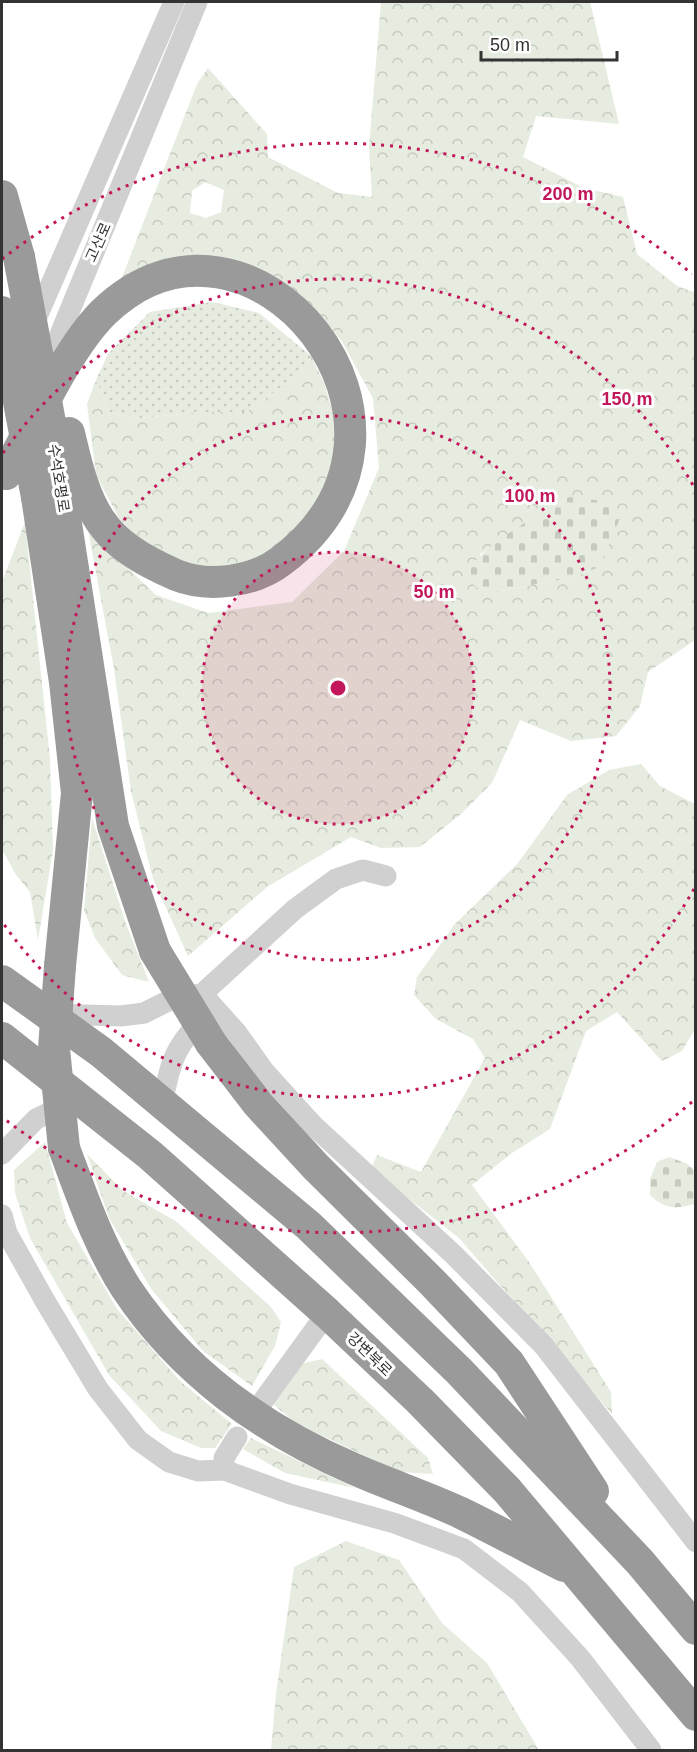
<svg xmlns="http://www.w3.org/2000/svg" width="697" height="1752" font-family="Helvetica,'Noto Sans KR',sans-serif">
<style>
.grass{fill:url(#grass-dots)}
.forest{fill:url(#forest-crowns);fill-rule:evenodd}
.cemetery{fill:url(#cemetery-stones)}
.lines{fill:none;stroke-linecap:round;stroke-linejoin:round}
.minor{stroke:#d0d0d0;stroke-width:21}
.highway{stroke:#9a9a9a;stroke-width:32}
.highway-bridge{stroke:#9a9a9a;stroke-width:32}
.ring{fill:none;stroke:#c2185b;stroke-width:3;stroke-dasharray:3 6}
.labels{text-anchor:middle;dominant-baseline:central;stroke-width:6;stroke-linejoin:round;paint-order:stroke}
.street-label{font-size:15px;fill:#333;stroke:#fff}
.centre{fill:#c2185b;stroke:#fff;stroke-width:3}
.ring-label{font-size:18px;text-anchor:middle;font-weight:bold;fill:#c2185b;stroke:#fff;stroke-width:6;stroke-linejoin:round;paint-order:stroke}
</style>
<defs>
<pattern id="grass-dots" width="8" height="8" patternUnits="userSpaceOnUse" patternTransform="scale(1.5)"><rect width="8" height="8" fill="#e6ecdf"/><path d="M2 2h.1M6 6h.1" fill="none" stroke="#c6cbc0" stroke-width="1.8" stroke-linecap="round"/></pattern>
<pattern id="forest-crowns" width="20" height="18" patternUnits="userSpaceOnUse" patternTransform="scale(1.5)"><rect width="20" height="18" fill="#e6ecdf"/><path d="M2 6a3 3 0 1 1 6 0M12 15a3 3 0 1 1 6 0" fill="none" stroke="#c6cbc0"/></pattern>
<pattern id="cemetery-stones" width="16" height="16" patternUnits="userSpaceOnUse" patternTransform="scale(1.5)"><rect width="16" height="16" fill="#e6ecdf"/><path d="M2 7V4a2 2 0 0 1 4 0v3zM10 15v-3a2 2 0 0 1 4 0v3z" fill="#c6cbc0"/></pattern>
</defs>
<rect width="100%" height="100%" fill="#fff"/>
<!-- grass -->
<polygon class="grass" points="212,302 259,313 311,356 300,374 246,412 202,412 140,418 110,413 96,380 108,354 150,312"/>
<!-- forest -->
<g class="forest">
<path d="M 381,2 L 590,2 L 619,124 L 536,116 L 523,157 L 584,188 L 623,197 L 637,254 L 677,286 L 696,293 L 695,640 L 648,672 L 640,706 L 616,736 L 571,741 L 520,720 L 492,783 L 461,814 L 420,847 L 381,848 L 351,837 L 267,887 L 188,956 L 153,879 L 131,791 L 114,669 L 88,530 L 156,595 L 208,613 L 292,602 L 344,551 L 379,468 L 373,398 L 341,340 L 299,294 L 253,273 L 116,293 L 197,84 L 208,68 L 267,134 L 268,157 L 338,193 L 372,197 L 369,147 ZM 205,182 L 224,190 L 221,212 L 206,218 L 190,213 L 192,191 ZM 569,497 L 600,567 L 570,578 L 484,594 L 480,554 Z"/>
<polygon points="311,356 324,383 339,431 317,525 233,573 182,565 149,550 119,518 96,475 87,404 96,380 110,413 140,418 202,412 246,412 300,374"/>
<polygon points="25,522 50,759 53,850 38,940 30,892 16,875 2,849 2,582"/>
<polygon points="641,764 660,786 695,804 695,1029 682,1051 662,1061 617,1012 586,1031 550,1129 512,1153 472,1185 529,1262 611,1392 612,1414 459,1238 371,1169 377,1155 421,1172 485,1058 473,1039 436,1019 414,995 417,977 455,924 518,863 567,795 609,770"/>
<polygon points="92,818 126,924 149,982 122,975 95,938 84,910"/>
<polygon points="45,1142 67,1223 117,1309 180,1381 232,1424 215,1448 201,1448 161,1431 109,1375 30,1238 15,1193 14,1170"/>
<polygon points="87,1154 122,1190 177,1222 271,1307 281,1322 275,1346 252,1386 203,1351 152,1290 109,1218"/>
<polygon points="322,1359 428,1458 433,1474 400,1472 297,1424 273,1404 300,1364"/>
<polygon points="251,1438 355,1488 285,1473 243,1449"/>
<polygon points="346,1541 399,1560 442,1623 487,1663 539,1750 271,1750 276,1694 294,1567"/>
</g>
<!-- cemetery -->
<g class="cemetery">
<path d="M 569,497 L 604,501 L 620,518 L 600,567 L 570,578 L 484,594 L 467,579 C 470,549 543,513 569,497 Z"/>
<path d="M 669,1157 L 688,1164 L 695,1172 L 695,1204 C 675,1209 666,1210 650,1195 L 650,1179 L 657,1162 Z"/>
</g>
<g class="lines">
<!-- minor -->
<g class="minor">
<polyline points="32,328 174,2"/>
<polyline points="42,378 197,2"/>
<polyline points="202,994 237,1033 264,1071 314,1126 453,1254 544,1346 696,1542"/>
<polyline points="50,1014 121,1016 144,1013 174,998 202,994 295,909 336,879 363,870 386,876"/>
<path d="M 162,1104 C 172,1057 174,1048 207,1013"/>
<polyline points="2,1154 36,1119 69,1103"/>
<polyline points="2,1215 7,1233 45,1301 98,1389 138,1440 169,1462 198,1471 224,1470"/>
<polyline points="263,1401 327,1313"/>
<polyline points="237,1437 224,1458 224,1470 290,1494 394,1523 464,1549 520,1592 580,1658 651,1750"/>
</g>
<!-- highway -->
<g class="highway">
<polyline points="2,196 19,257"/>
<polyline points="55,453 113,826 155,951"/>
<path d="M 6,474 C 32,427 67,348 104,312 C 250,171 461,426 281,561 C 254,582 208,588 176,575 C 99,542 87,511 69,433"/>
<polyline points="37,497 65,682 77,793 60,966"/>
<polyline points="2,981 101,1052 309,1226 459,1371 640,1562 696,1629"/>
<polyline points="2,1038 150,1155 327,1313 420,1401 507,1490 696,1715"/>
<polyline points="211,1043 258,1104 316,1167 432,1282 509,1363 593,1491"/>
<path d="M 64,1148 C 82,1196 98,1244 126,1288 C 181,1371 263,1430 354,1469 C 388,1484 424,1496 459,1512 C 494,1529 529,1548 564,1566"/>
</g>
<!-- highway-bridge -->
<g class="highway-bridge">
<polyline points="19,257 55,449"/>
<polyline points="2,312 37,497"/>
<polyline points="155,951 211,1043"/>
<polyline points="60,966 54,1049 64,1148"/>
</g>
</g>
<!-- distance rings -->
<circle cx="338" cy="688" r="136" fill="#c2185b" fill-opacity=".12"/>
<g class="ring">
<circle cx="338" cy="688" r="136"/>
<circle cx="338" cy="688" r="272"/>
<path d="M694 889A409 409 0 0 1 3 923M3 453A409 409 0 0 1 694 487"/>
<path d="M692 1102A545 545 0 0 1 2 1117M2 259A545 545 0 0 1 692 274"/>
</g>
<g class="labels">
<!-- street labels -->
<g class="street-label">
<text transform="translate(98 242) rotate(-66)">고산로</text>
<text transform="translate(59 478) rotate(81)">수석호평로</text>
<text transform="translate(370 1354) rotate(44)">강변북로</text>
</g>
</g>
<circle cx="338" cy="688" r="9" class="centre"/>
<g class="ring-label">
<text x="568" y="200">200 m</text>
<text x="627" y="405">150 m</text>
<text x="530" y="502">100 m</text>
<text x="434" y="598">50 m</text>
</g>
<!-- border -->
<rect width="697" height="1752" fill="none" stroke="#333333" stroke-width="6"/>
<!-- scale -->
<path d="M481 51v9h136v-9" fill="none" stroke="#333333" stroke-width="3"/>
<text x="490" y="51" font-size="18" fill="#333333" stroke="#ffffff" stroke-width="4.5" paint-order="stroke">50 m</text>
</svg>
